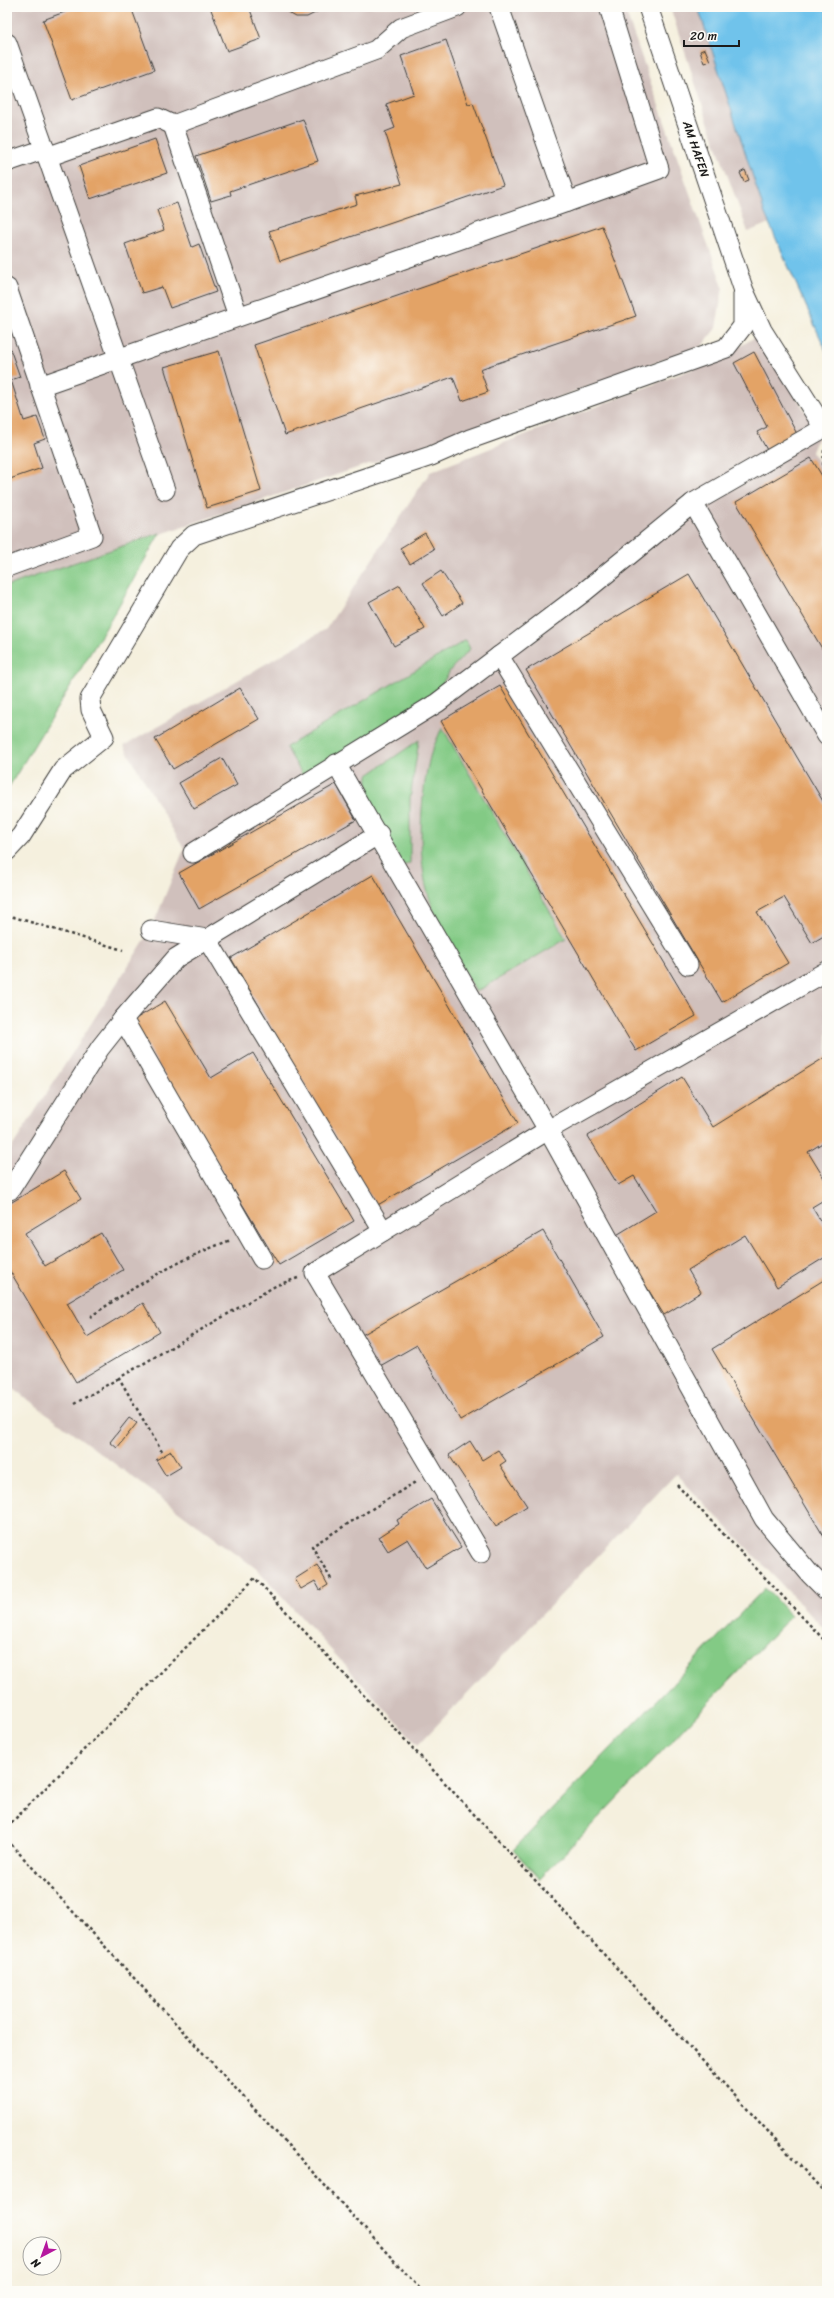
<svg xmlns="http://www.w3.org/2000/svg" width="834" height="2298" font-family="Sriracha,sans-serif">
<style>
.industrial{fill:#d0c0bc}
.green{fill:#83ca85;stroke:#507350}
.water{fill:#6fc3eb;stroke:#467084}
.building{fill:#e3a366}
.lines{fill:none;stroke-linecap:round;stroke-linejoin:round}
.minor-casing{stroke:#3d3c39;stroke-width:21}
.path{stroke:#3d3c39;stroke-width:2.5;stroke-dasharray:3 3;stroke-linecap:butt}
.minor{stroke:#fff;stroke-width:19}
.labels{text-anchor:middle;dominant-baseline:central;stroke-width:3;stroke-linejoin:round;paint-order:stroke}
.street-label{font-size:12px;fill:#1c1c1c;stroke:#fdfcf7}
</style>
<rect width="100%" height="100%" fill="#fdfcf7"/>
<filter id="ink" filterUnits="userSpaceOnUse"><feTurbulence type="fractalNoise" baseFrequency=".025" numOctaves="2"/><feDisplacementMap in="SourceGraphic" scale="8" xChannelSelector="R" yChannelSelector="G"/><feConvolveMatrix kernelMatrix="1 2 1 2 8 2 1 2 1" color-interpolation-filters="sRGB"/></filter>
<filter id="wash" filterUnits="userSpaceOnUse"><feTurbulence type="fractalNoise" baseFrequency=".012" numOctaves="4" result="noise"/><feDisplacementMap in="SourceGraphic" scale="16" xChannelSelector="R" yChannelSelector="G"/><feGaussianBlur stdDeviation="0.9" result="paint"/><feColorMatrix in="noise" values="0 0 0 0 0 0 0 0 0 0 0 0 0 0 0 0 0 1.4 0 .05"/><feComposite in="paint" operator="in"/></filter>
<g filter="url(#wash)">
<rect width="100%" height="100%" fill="#f5f0de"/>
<!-- industrial -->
<g class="industrial">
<polygon points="7,7 624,7 723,287 716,328 702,346 422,446 7,586"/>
<polygon points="670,7 698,7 769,223 748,232 708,122"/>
<polygon points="759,335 819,434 812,452 827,477 827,1632 676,1474 418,1745 258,1570 7,1384 7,1155 151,930 184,849 124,746 326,629 430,472 718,359"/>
</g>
<!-- green -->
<g class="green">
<polygon points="160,533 110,621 7,790 7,586"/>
<polygon points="466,640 470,649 451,669 436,694 303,776 286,747"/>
<path d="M 442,727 L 566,939 L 476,992 C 459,961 439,931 429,897 C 417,860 420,799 429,761 C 431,750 438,738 442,727 Z"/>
<polygon points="419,740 410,799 410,863 403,866 367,799 368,775"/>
<polygon points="765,1588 791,1616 540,1879 513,1850"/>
</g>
<!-- water -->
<polygon class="water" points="698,7 827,7 827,353 765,214"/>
<g id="blocks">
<!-- building -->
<g class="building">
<polygon points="78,7 131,7 154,70 72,100 43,20"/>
<polygon points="210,7 249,7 261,39 227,51"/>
<polygon points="284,7 319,7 317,12 307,17 296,17 287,12"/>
<polygon points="446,40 468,104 473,103 503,185 280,261 269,231 357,204 355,196 402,184 385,132 395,128 386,104 414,94 401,56"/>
<polygon points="705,49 710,61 704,63 700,51"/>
<polygon points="303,119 318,161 230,191 231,195 211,201 196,156"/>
<polygon points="155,139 167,173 90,199 79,166"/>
<polygon points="745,170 749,180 744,182 740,173"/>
<polygon points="177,203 192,247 199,244 216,292 170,308 162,287 142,293 125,244 164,230 157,210"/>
<polygon points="602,226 636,316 480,369 488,392 462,401 453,377 285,435 254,345"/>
<polygon points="7,340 20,377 11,380 24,421 37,417 45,439 34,443 42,468 7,480"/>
<polygon points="219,351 261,491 207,508 164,367"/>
<polygon points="754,352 797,434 767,450 757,432 767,427 734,363"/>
<polygon points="811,458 827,484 827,657 736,502"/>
<polygon points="425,533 434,549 410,564 400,548"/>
<polygon points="441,571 462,603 443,616 423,583"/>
<polygon points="689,574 827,808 827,934 812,943 784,897 757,912 788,963 722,1002 526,670"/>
<polygon points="400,585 425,629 394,646 369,602"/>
<polygon points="500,686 696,1016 636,1051 441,721"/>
<polygon points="240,688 259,719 173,769 155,739"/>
<polygon points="222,758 237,785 194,809 179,783"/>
<polygon points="336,784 356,820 199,909 179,873"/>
<polygon points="373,875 518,1123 376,1206 231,958"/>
<polygon points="165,1001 211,1078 253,1053 354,1221 279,1265 132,1021"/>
<polygon points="827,1056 827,1140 808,1152 827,1183 827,1198 812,1207 827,1232 827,1256 777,1287 745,1235 688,1270 701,1292 664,1315 615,1236 656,1211 634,1176 618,1185 588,1136 682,1077 713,1127"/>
<polygon points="64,1171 81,1199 25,1233 45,1266 101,1233 123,1270 67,1303 87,1337 143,1303 160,1332 76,1382 7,1266 7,1205"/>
<polygon points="543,1231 604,1337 460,1420 417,1345 380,1366 362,1335"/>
<polygon points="827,1278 827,1542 712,1349"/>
<polygon points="129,1418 137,1423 117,1448 110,1442"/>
<polygon points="470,1441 482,1460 498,1450 506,1461 500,1465 527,1506 496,1526 449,1455"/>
<polygon points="171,1451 181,1467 166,1476 156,1460"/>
<polygon points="431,1499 461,1547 426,1568 408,1539 388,1551 379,1537 399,1524 397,1520"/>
<polygon points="317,1565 328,1585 320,1590 315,1581 301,1589 295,1579"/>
</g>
</g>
</g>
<g filter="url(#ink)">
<use href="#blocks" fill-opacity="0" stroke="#3d3c39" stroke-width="1"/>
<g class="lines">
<!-- minor casing -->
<g class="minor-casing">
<g id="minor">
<polyline points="499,7 567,202 659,169 609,7"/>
<polyline points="7,43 165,490"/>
<polyline points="47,157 158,118 173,125"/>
<polyline points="7,162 45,149"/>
<polyline points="7,288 92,536 7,567"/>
<polyline points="238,316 173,125 376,50 401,28 457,7"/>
<polyline points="40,386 567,202"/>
<polyline points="693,503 827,736"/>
<polyline points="499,656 688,965"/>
<polyline points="336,764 548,1130 764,1519 810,1574 827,1591"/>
<polyline points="7,851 21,836 63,770 104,737 91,710 90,699 179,549 194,535 431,456 470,439 726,348 743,326 743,294"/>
<polyline points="193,853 437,703 584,592 693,503 824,428 762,330 744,291 648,7"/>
<polyline points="151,930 207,939"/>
<polyline points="207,939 383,1231"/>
<polyline points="10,1190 100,1048 123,1019"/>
<polyline points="262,1259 123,1019 176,958 379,834"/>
<polyline points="481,1553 315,1273 548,1130 827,971"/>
</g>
</g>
<!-- path -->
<g class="path">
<polyline points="824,450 823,468 827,474"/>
<polyline points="7,915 123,950"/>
<path d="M 90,1317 C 133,1287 181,1258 231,1240"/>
<polyline points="74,1404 119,1378"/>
<polyline points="162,1452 119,1378 277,1285 298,1278"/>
<polyline points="677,1485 827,1643"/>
<polyline points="331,1579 312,1546 417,1481"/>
<polyline points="7,1827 255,1578 827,2195"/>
<polyline points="7,1840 422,2291"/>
</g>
<!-- minor -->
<use href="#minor" class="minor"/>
</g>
</g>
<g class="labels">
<!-- street labels -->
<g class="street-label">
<text transform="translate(696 149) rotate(71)">AM HAFEN</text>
</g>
</g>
<!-- margin -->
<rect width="834" height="2298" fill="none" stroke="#fdfcf7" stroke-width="24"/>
<!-- north arrow -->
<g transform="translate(42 2256) rotate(221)"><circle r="19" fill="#fdfcf7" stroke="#a3a29f"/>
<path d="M0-3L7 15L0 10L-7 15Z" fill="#b5179e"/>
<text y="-6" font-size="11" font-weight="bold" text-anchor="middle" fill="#1c1c1c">N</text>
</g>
<!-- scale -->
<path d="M684 40v6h55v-6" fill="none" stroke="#1c1c1c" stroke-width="2"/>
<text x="690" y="40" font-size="12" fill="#1c1c1c" stroke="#fdfcf7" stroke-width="3" paint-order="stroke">20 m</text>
</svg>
